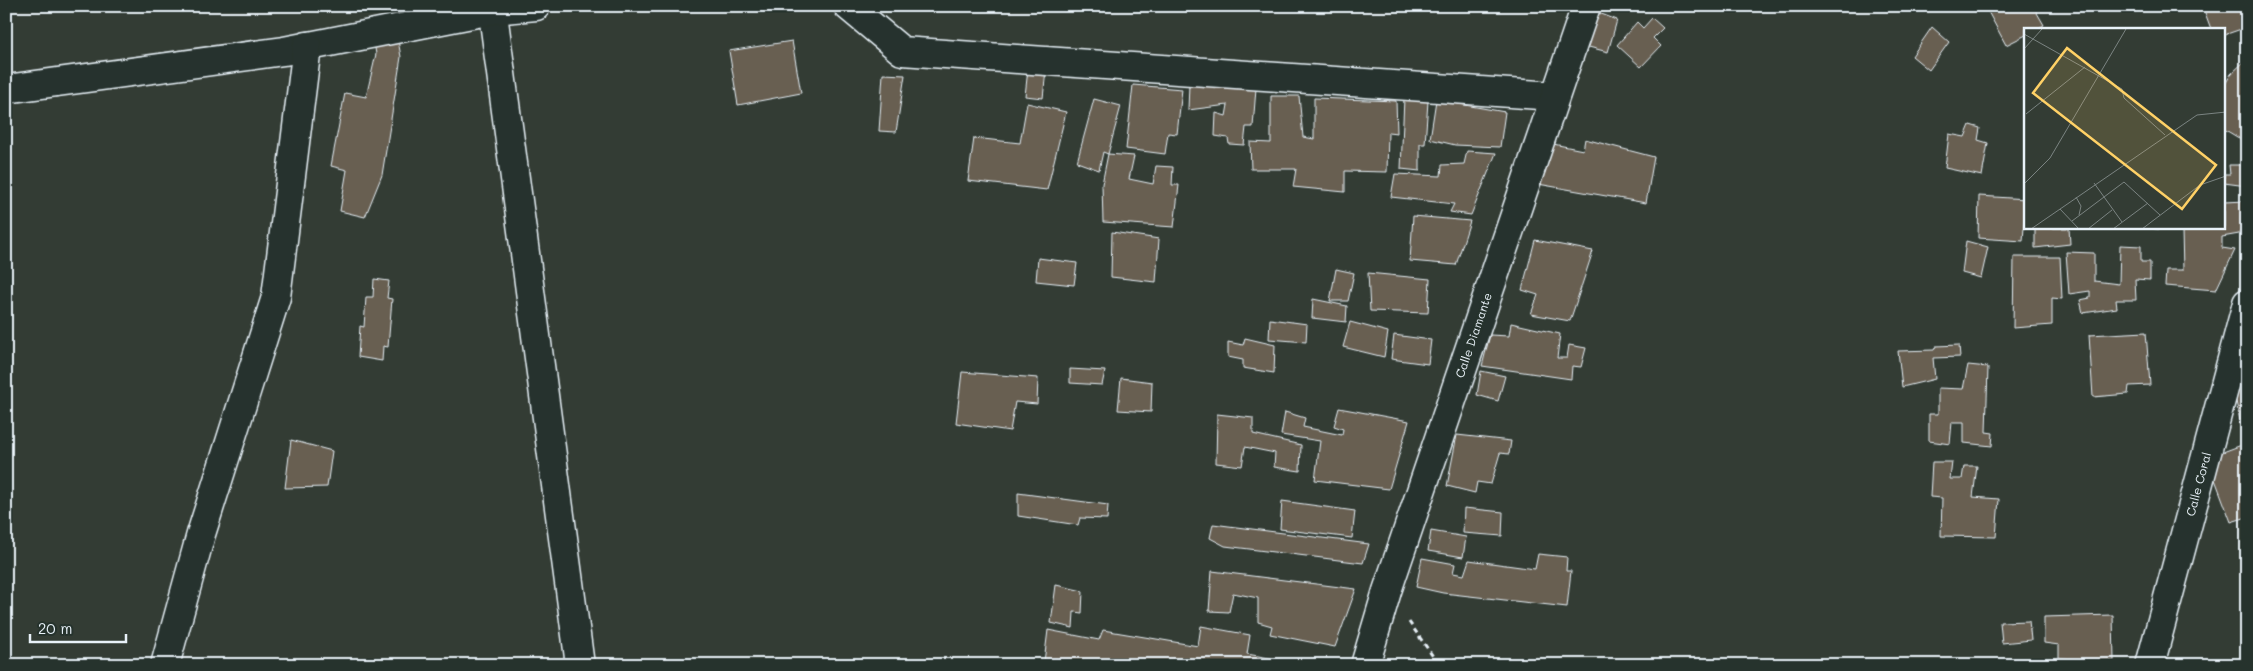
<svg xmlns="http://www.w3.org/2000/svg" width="2253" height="671" font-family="Mali,sans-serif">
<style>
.building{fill:#685f51;stroke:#e8f1f8}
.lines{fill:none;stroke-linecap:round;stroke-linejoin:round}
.minor-casing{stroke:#e8f1f8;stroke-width:31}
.path{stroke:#e8f1f8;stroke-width:3;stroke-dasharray:5 4;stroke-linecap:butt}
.minor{stroke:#26332d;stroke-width:28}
.labels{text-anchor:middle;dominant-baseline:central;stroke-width:4.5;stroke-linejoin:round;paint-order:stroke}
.street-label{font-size:12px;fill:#e8f1f8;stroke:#26332d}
.inset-road{fill:none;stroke:#7b8482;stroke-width:1}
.view{fill:#ffd166;fill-opacity:0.15;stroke:#ffd166;stroke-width:2.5}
.inset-edge{fill:none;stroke:#e8f1f8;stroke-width:2.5}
</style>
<rect width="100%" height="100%" fill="#333c34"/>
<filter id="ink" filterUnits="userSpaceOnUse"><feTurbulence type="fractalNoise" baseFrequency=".02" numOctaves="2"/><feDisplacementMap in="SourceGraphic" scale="10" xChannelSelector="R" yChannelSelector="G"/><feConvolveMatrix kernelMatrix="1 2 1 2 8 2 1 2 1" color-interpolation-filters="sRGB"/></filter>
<g filter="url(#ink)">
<!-- building -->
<g class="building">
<polygon points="1985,6 2033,6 2044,25 2037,29 2026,29 2026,35 2006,45"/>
<polygon points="2214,6 2247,6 2247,27 2224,35 2224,29 2211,29 2204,10"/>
<polygon points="1591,10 1617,20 1608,52 1581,45"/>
<polygon points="1652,18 1663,28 1653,38 1661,46 1641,67 1617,45 1637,22 1643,28"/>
<polygon points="1932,27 1949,42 1929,70 1912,56"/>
<polygon points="397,34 401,57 382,175 365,217 340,211 347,170 331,166 345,93 366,97 376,54 373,37"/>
<polygon points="792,41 801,93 738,105 729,51"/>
<polygon points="2247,59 2247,143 2224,129 2224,86 2231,74"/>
<polygon points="1028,69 1046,70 1043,98 1025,96"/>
<polygon points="883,74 905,75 896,132 879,131"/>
<polygon points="1189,84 1256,88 1253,127 1246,127 1244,145 1229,144 1228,138 1215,136 1216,113 1226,116 1228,105 1188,110"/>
<polygon points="1133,85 1182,89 1177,134 1168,133 1165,154 1126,149"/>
<polygon points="1271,96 1299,96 1303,137 1314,139 1314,98 1396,101 1397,133 1388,132 1387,172 1345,171 1345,192 1293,187 1296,169 1251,169 1250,142 1271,143"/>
<polygon points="1404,98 1428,101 1425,144 1420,144 1420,171 1401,169"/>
<polygon points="1094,99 1121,106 1108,154 1103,152 1099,170 1077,162"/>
<polygon points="1436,100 1505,112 1500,147 1455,145 1430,139"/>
<polygon points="1027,103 1066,112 1047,190 968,181 974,138 1020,143"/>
<polygon points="1970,125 1980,128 1978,140 1988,143 1982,176 1945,168 1949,134 1965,137"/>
<polygon points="1585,139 1654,157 1646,203 1538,184 1548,143 1583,150"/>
<polygon points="1467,151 1496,153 1471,215 1450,212 1454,204 1391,197 1395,174 1441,176 1442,165 1464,164"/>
<polygon points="1108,154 1134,156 1129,179 1153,184 1156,166 1173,167 1172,185 1179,185 1174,227 1103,222 1102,184"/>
<polygon points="2229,165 2247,165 2247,186 2224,183 2224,174 2230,174"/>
<polygon points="1979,196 2026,199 2023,241 1978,238"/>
<polygon points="2247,201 2247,219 2239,234 2222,237 2222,248 2235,250 2216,290 2165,286 2166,270 2183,270 2182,231 2147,228 2224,228 2224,202"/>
<polygon points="1413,216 1470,221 1456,265 1410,261"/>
<polygon points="2035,228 2069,228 2070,244 2035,248"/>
<polygon points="1112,232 1159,239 1156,282 1111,277"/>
<polygon points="1535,240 1593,251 1570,321 1531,314 1538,295 1522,290"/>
<polygon points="1966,241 1988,247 1981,278 1962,273"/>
<polygon points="2120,245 2141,246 2141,262 2150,262 2150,280 2135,279 2136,300 2116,300 2117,308 2083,313 2080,300 2090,298 2090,291 2069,294 2066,252 2094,253 2094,281 2119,284"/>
<polygon points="2014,257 2060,257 2062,299 2052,298 2052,325 2013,328"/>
<polygon points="1038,258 1077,263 1074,285 1036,281"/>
<polygon points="1336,269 1354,273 1348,301 1330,301"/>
<polygon points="1368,273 1430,279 1428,313 1370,311"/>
<polygon points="374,279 389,281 387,298 392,299 388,347 383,346 382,361 358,357 360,326 364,327 366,297 373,297"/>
<polygon points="1313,299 1347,306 1346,322 1312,318"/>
<polygon points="1270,319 1307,324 1306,342 1269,339"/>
<polygon points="1350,322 1388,332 1384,357 1343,347"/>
<polygon points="1511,323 1560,334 1557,358 1567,358 1569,345 1586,348 1581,367 1572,366 1571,379 1482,366 1490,335 1509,336"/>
<polygon points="2146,332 2150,385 2129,386 2128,394 2093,397 2089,335"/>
<polygon points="1394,335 1431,340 1428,364 1391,359"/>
<polygon points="1245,338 1275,345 1274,373 1243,368 1243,360 1228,357 1228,342 1243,345"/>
<polygon points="1959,345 1960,357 1933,358 1935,379 1902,387 1898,351 1934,350 1936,346"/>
<polygon points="1968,365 1988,367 1986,432 1993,433 1992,446 1964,443 1964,422 1952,422 1950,444 1929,441 1929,414 1938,414 1938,388 1963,389"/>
<polygon points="2247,367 2247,434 2243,435 2230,372"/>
<polygon points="1070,369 1105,371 1102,385 1070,383"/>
<polygon points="1481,371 1505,376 1498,401 1477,395"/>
<polygon points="962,372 1038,378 1037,404 1015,402 1010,431 956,423"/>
<polygon points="1121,378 1152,382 1151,412 1118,410"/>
<polygon points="1339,408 1409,421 1389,489 1315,480 1320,441 1281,435 1285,412 1305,418 1303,427 1342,435 1343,429 1334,426"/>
<polygon points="1217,414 1253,418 1253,434 1301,445 1300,471 1274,467 1275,453 1245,447 1242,466 1216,463"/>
<polygon points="1457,435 1511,441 1509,454 1500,453 1491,484 1477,482 1475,493 1447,486"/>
<polygon points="291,440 332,451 327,487 285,488"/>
<polygon points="2247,443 2247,517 2231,522 2207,458"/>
<polygon points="1932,462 1952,462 1950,479 1962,479 1964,466 1977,466 1973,497 1999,499 1996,537 1941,536 1942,498 1930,497"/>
<polygon points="1018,493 1108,505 1107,519 1080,518 1078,525 1018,516"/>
<polygon points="1282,501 1355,511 1352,538 1280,529"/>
<polygon points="1464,508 1503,512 1502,536 1463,533"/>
<polygon points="1213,524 1369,544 1363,563 1225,546 1210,538"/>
<polygon points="1431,531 1466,537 1463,557 1428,551"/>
<polygon points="1538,554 1567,557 1566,571 1571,571 1567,607 1443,593 1416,587 1422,558 1455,564 1453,573 1464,575 1469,560 1535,569"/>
<polygon points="1212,571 1356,589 1335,647 1270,634 1272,626 1258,622 1258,598 1233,593 1229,612 1209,611"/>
<polygon points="1056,585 1083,591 1082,613 1074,612 1073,628 1051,623"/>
<polygon points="2113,615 2114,661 2059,658 2059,645 2044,643 2044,617"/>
<polygon points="2029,621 2031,640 2002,643 2000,622"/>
<polygon points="1201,626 1250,635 1247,654 1308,665 1060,665 1044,662 1048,630 1099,640 1103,630 1198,646"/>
</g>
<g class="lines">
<!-- minor casing -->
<g class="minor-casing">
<g id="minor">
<polyline points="492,6 580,665"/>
<polyline points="848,6 902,51 1554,96"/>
<polyline points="6,89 284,51 492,10 536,6"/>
<polyline points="165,665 201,534 276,297 307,46"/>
<polyline points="1365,665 1387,591 1586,6"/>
<polyline points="2150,665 2247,303"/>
</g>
</g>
<!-- path -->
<polyline class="path" points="1409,622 1439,665"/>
<!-- minor -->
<use href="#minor" class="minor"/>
</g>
</g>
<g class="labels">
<!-- street labels -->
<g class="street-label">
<text transform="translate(1473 335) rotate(-71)">Calle Diamante</text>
<text transform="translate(2198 484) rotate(-75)">Calle Coral</text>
</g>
</g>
<!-- overview -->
<g transform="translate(2024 28)">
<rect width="201" height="201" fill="#333c34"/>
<path class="inset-road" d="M 0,6 L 98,61 L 100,70 L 141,107M 0,21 L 18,1M 2,86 L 61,39M 70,155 L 98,194M 0,156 L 26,130 L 102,1M 52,169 L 57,178 L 55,187M 36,181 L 55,201M 48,193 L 100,154 L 136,187M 7,201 L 173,87 L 202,84M 64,201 L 88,182M 89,201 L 124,175M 118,201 L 176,157 L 202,148"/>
<path class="view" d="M 43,20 L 192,137 L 158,181 L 9,65 Z"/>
<rect width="201" height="201" class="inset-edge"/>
</g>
<!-- margin -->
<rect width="2253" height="671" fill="none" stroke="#26332d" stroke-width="25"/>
<rect x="12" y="12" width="2228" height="646" fill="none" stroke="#e8f1f8" stroke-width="2" filter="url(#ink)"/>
<!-- scale -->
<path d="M30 634v8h96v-8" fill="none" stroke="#e8f1f8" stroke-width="2.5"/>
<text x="38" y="634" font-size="15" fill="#e8f1f8" stroke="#26332d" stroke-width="4" paint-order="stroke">20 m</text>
</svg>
